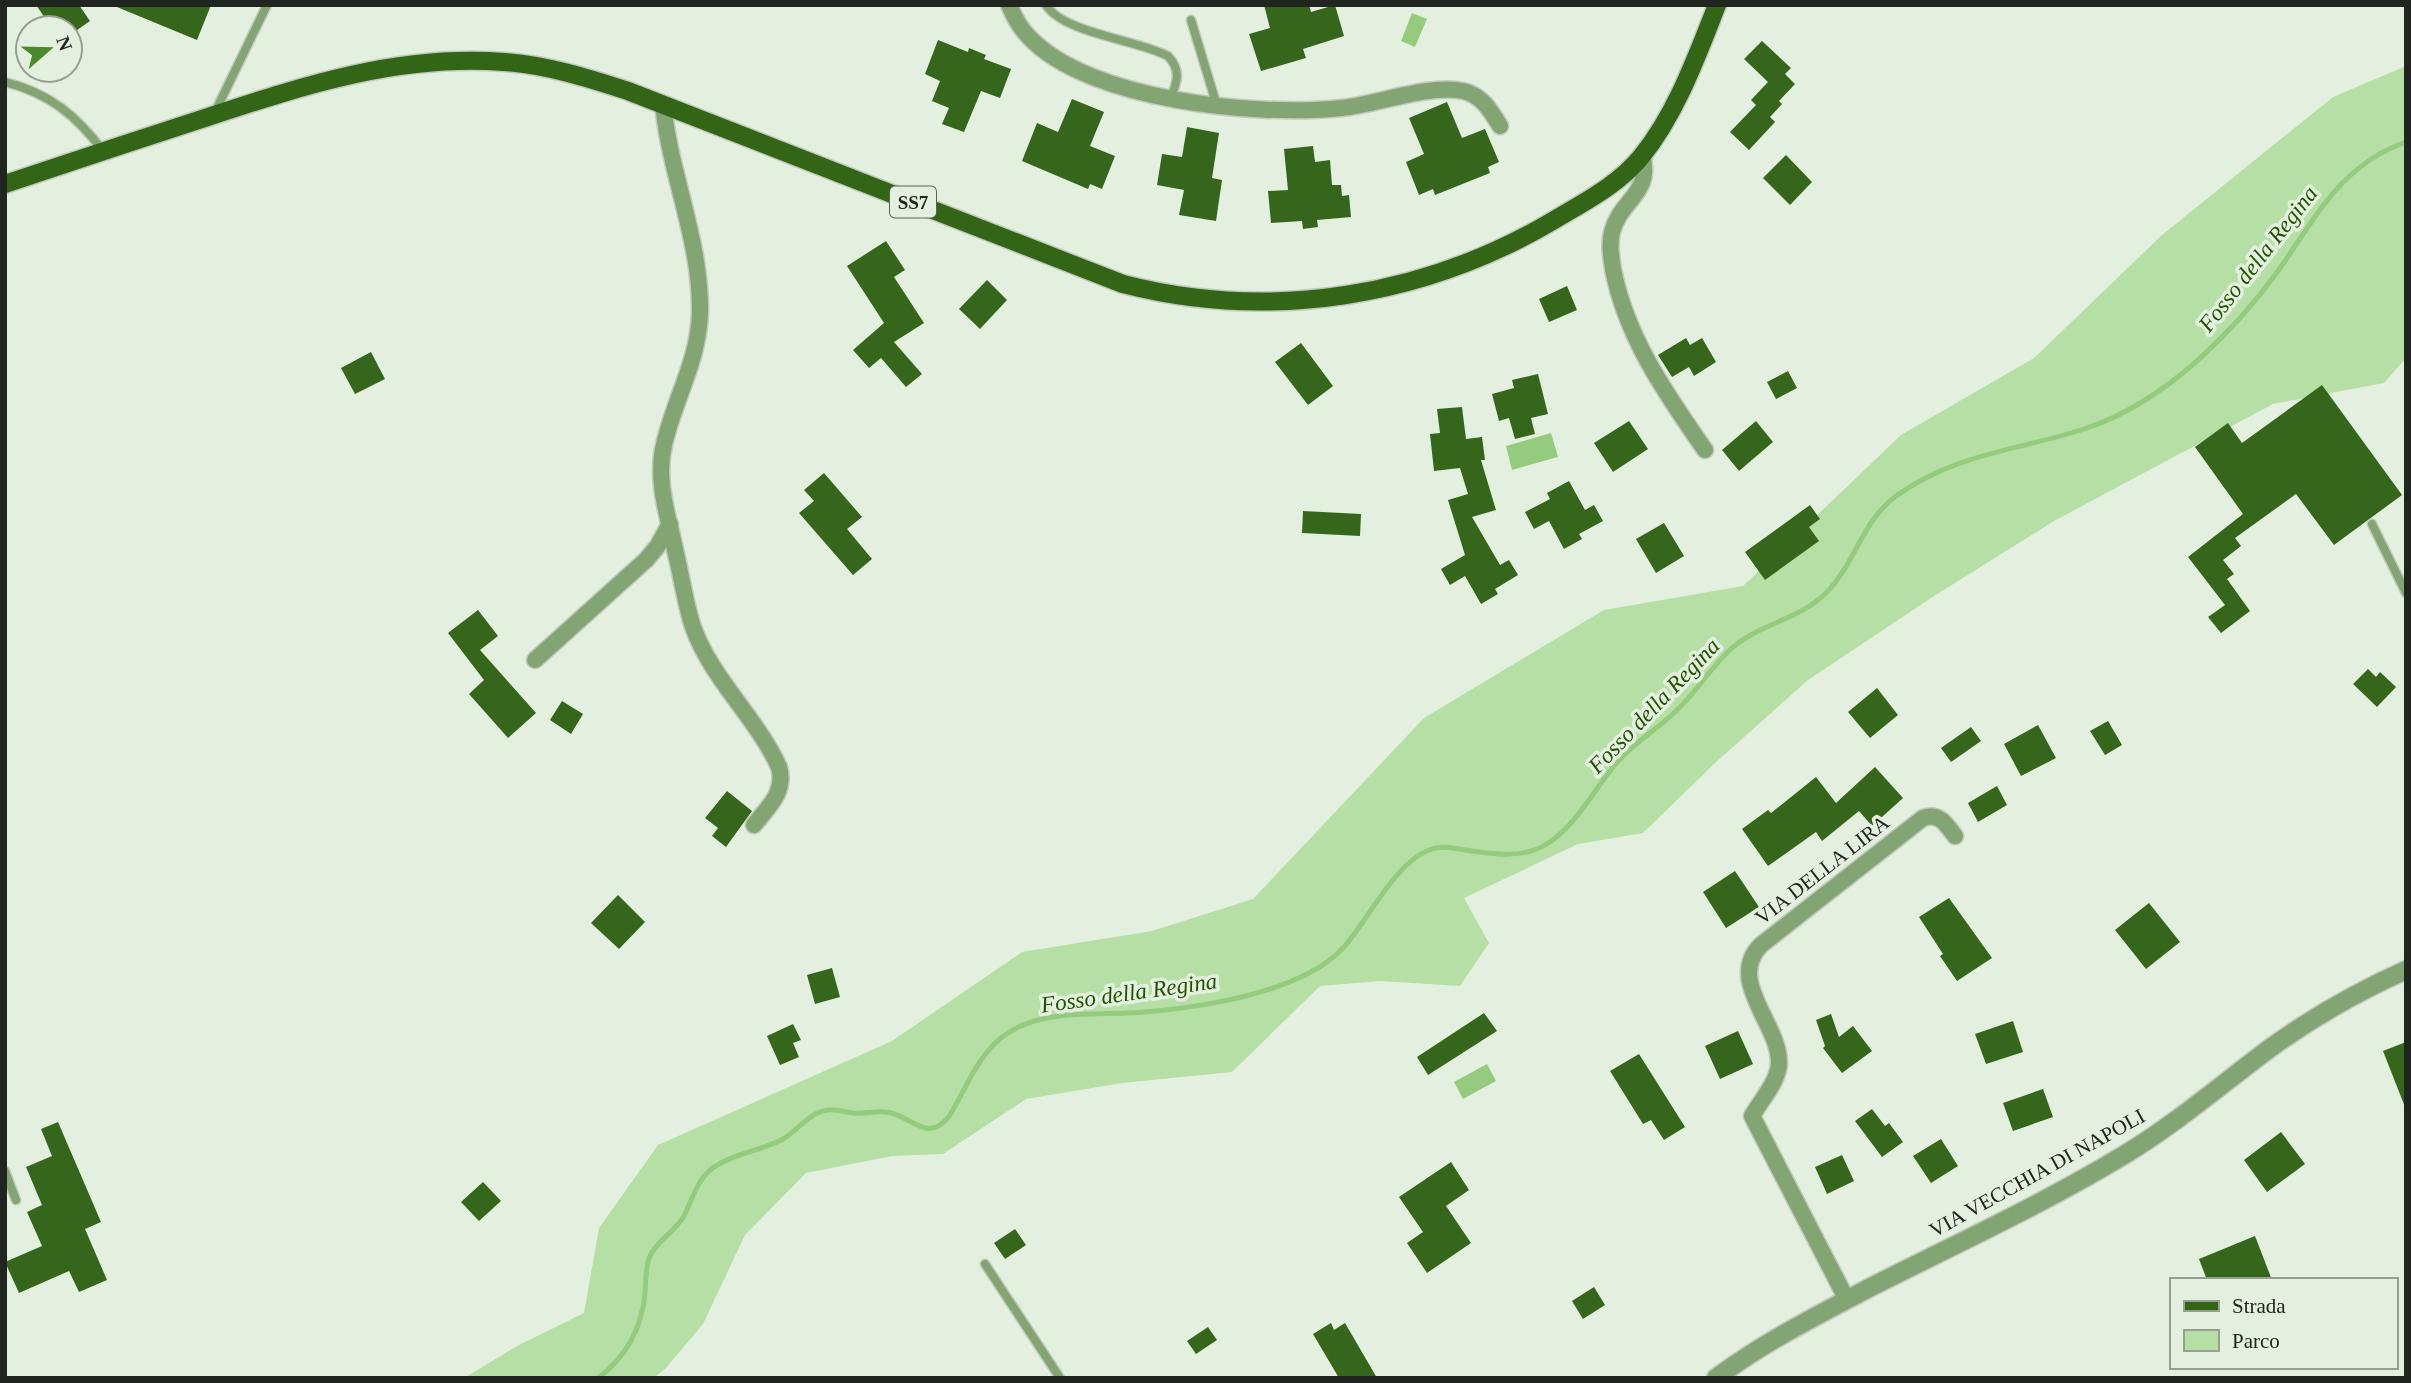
<svg xmlns="http://www.w3.org/2000/svg" width="2411" height="1383" font-family="Georgia,serif">
<style>
.green{fill:#b6dfa5}
.water{fill:#95cb7f}
.lines{fill:none;stroke-linecap:round;stroke-linejoin:round}
.stream{stroke:#95cb7f;stroke-width:5}
.building{fill:#35661b}
.service-casing{stroke:#c1cbbc;stroke-width:11}
.minor-casing{stroke:#c1cbbc;stroke-width:19}
.tertiary-casing{stroke:#c1cbbc;stroke-width:21}
.primary-casing{stroke:#c1cbbc;stroke-width:21}
.service{stroke:#83a574;stroke-width:8}
.minor{stroke:#83a574;stroke-width:16}
.tertiary{stroke:#83a574;stroke-width:18}
.primary{stroke:#336517;stroke-width:18}
.labels{text-anchor:middle;dominant-baseline:central;stroke-width:7;stroke-linejoin:round;paint-order:stroke}
.shield{fill:#e4f0df;stroke:#5c6259;stroke-width:2}
.shield-label{font-size:19px;font-weight:bold;fill:#21251f}
.street-label{font-size:21px;fill:#21251f;stroke:#e4f0df}
.water-label{font-size:23px;font-style:italic;fill:#225200;stroke:#e4f0df}
</style>
<rect width="100%" height="100%" fill="#e4f0df"/>
<!-- green -->
<polygon class="green" points="2406,66 2406,358 2384,383 2273,404 2054,521 1931,598 1808,680 1715,763 1643,833 1578,844 1464,898 1489,943 1460,986 1380,981 1320,986 1232,1072 1122,1083 1026,1099 943,1154 892,1156 806,1173 745,1235 703,1324 666,1368 653,1378 464,1378 517,1346 584,1313 599,1228 658,1145 892,1041 1022,952 1152,931 1253,899 1424,718 1604,610 1743,586 1901,435 2034,358 2162,235 2333,97"/>
<!-- water -->
<g class="water">
<polygon points="1412,13 1427,19 1415,47 1401,41"/>
<polygon points="1551,433 1558,457 1512,470 1506,446"/>
<polygon points="1487,1064 1496,1081 1463,1099 1454,1082"/>
</g>
<g class="lines">
<!-- stream -->
<path class="stream" d="M 598,1378 C 626,1357 642,1328 645,1293 C 646,1280 645,1268 650,1256 C 657,1240 675,1232 684,1216 C 693,1198 697,1179 714,1167 C 734,1153 761,1151 783,1139 C 798,1130 809,1113 827,1110 C 835,1109 845,1112 853,1113 C 864,1114 874,1111 885,1112 C 912,1114 927,1146 950,1115 C 965,1090 978,1056 1001,1038 C 1038,1007 1101,1016 1145,1012 C 1195,1008 1262,997 1307,974 C 1321,967 1334,958 1344,947 C 1368,920 1395,863 1429,850 C 1441,845 1453,848 1465,850 C 1492,854 1523,859 1547,844 C 1578,824 1595,787 1619,760 C 1636,742 1657,729 1675,712 C 1696,693 1710,668 1731,649 C 1758,624 1799,620 1826,593 C 1855,564 1862,521 1896,496 C 1958,452 2018,451 2087,428 C 2129,414 2164,390 2197,361 C 2227,334 2255,303 2278,271 C 2315,219 2340,165 2406,142"/>
</g>
<!-- building -->
<g class="building">
<polygon points="36,5 79,5 90,21 70,35 70,28 52,28"/>
<polygon points="112,5 211,5 197,40"/>
<polygon points="1264,5 1309,5 1311,12 1335,5 1344,36 1303,49 1306,58 1261,71 1249,34 1270,28"/>
<polygon points="938,40 968,52 969,48 986,55 984,59 1011,69 1000,98 981,91 964,132 942,124 949,108 932,101 940,81 925,74"/>
<polygon points="1762,41 1791,68 1785,74 1795,84 1779,101 1782,104 1770,117 1775,122 1749,150 1730,132 1756,105 1751,100 1768,82 1744,59"/>
<polygon points="1072,99 1104,112 1090,146 1115,156 1102,189 1090,184 1088,189 1022,161 1037,123 1058,132"/>
<polygon points="1447,102 1462,138 1485,129 1499,162 1488,167 1490,173 1435,195 1433,189 1419,195 1406,162 1424,154 1409,118"/>
<polygon points="1187,127 1219,133 1212,178 1222,180 1216,221 1179,215 1184,190 1157,185 1162,154 1182,157"/>
<polygon points="1313,146 1315,162 1330,160 1332,185 1341,185 1342,196 1349,195 1351,217 1317,220 1318,227 1303,229 1302,221 1271,223 1268,191 1288,190 1284,149"/>
<polygon points="1786,155 1812,182 1790,205 1763,178"/>
<polygon points="886,241 905,270 894,277 924,323 894,342 922,374 906,387 881,358 869,368 853,350 884,323 847,266"/>
<polygon points="987,280 1007,300 980,329 959,309"/>
<polygon points="1567,286 1577,310 1549,322 1539,299"/>
<polygon points="1686,338 1690,345 1702,338 1716,362 1694,376 1689,367 1672,377 1658,355"/>
<polygon points="1301,343 1333,386 1308,405 1275,362"/>
<polygon points="371,352 385,379 355,394 341,368"/>
<polygon points="1788,371 1797,388 1776,399 1767,382"/>
<polygon points="1538,374 1548,414 1531,418 1535,434 1515,439 1509,418 1499,421 1492,394 1514,388 1512,380"/>
<polygon points="2322,385 2402,495 2334,545 2296,494 2235,538 2241,546 2223,560 2234,574 2227,579 2250,611 2221,633 2208,617 2225,605 2188,557 2243,514 2195,447 2228,423 2242,443"/>
<polygon points="1462,407 1466,439 1482,437 1485,460 1481,460 1496,510 1472,517 1500,565 1509,560 1518,575 1495,589 1498,594 1481,604 1465,576 1450,585 1441,569 1465,555 1448,500 1468,494 1460,468 1434,471 1430,434 1440,433 1437,409"/>
<polygon points="1629,421 1648,449 1613,472 1594,443"/>
<polygon points="1756,421 1773,442 1739,471 1722,450"/>
<polygon points="824,473 862,517 847,529 872,559 853,575 799,513 814,501 804,490"/>
<polygon points="1569,481 1585,510 1594,505 1603,521 1579,534 1582,539 1564,549 1549,521 1534,529 1525,512 1550,499 1547,493"/>
<polygon points="1810,505 1820,519 1809,527 1819,541 1765,580 1745,552"/>
<polygon points="1303,511 1361,514 1360,536 1302,533"/>
<polygon points="1664,523 1684,556 1656,573 1636,539"/>
<polygon points="478,610 498,636 480,650 536,713 508,738 469,694 484,680 448,633"/>
<polygon points="2368,669 2376,677 2380,672 2396,687 2377,707 2353,684"/>
<polygon points="1877,688 1898,715 1870,738 1848,712"/>
<polygon points="562,701 583,714 571,734 550,720"/>
<polygon points="2108,721 2122,745 2105,755 2090,731"/>
<polygon points="2038,725 2056,758 2021,776 2004,744"/>
<polygon points="1971,727 1981,741 1951,762 1941,748"/>
<polygon points="1875,767 1903,798 1872,826 1859,811 1822,841 1816,832 1768,866 1742,829 1768,810 1771,813 1816,777 1836,803"/>
<polygon points="1997,786 2007,805 1978,822 1968,803"/>
<polygon points="727,791 752,811 726,847 712,836 718,828 705,818"/>
<polygon points="1735,871 1759,907 1726,928 1703,892"/>
<polygon points="618,895 645,922 619,949 591,923"/>
<polygon points="1949,898 1992,958 1957,981 1940,956 1943,954 1919,917"/>
<polygon points="2149,903 2180,942 2146,969 2115,930"/>
<polygon points="832,968 840,997 815,1004 807,975"/>
<polygon points="1484,1013 1497,1031 1428,1075 1417,1057"/>
<polygon points="1831,1014 1839,1037 1853,1026 1872,1051 1842,1073 1823,1048 1825,1046 1816,1020"/>
<polygon points="2013,1021 2023,1052 1986,1064 1975,1034"/>
<polygon points="793,1024 801,1040 793,1043 799,1057 780,1065 767,1036"/>
<polygon points="1738,1031 1753,1064 1720,1079 1705,1046"/>
<polygon points="2406,1042 2406,1107 2405,1107 2383,1051"/>
<polygon points="1639,1054 1685,1127 1664,1140 1651,1120 1643,1124 1610,1071"/>
<polygon points="2043,1089 2053,1117 2013,1131 2003,1103"/>
<polygon points="1872,1109 1885,1126 1889,1123 1903,1142 1882,1157 1855,1121"/>
<polygon points="58,1122 101,1222 85,1229 107,1280 79,1292 69,1271 19,1293 5,1262 42,1246 27,1212 42,1205 26,1167 52,1156 41,1129"/>
<polygon points="2281,1132 2305,1164 2267,1192 2244,1160"/>
<polygon points="1941,1139 1958,1166 1931,1183 1913,1156"/>
<polygon points="1842,1155 1854,1181 1827,1194 1815,1167"/>
<polygon points="1451,1162 1469,1190 1446,1206 1471,1243 1427,1273 1407,1243 1423,1232 1399,1197"/>
<polygon points="483,1182 501,1201 479,1221 461,1202"/>
<polygon points="1015,1229 1026,1245 1005,1259 994,1243"/>
<polygon points="2255,1236 2272,1280 2207,1280 2199,1259"/>
<polygon points="1594,1287 1605,1305 1583,1319 1572,1301"/>
<polygon points="1331,1323 1334,1330 1345,1323 1377,1378 1339,1378 1313,1334"/>
<polygon points="1208,1327 1217,1340 1196,1354 1187,1341"/>
</g>
<g class="lines">
<!-- service casing -->
<g class="service-casing">
<g id="service">
<path d="M 1046,5 C 1063,33 1138,40 1168,56 C 1181,70 1178,82 1170,98"/>
<polyline points="1191,20 1217,106"/>
<path d="M 5,82 C 49,93 77,116 103,151"/>
<polyline points="215,112 267,5"/>
<polyline points="2372,524 2406,593"/>
<polyline points="5,1171 16,1200"/>
<polyline points="985,1264 1060,1378"/>
</g>
</g>
<!-- minor casing -->
<g class="minor-casing">
<g id="minor">
<path d="M 1009,5 C 1014,17 1020,28 1029,37 C 1089,101 1258,117 1342,108 C 1378,104 1429,84 1463,91 C 1482,95 1491,111 1500,126"/>
<path d="M 663,104 C 670,175 701,241 700,312 C 699,360 674,400 664,445 C 655,481 669,519 676,554 C 682,578 685,603 693,627 C 711,678 756,717 779,767 C 786,792 769,806 754,825"/>
<path d="M 1642,156 C 1653,193 1620,200 1612,232 C 1609,244 1611,256 1613,269 C 1626,337 1666,394 1705,450"/>
<polyline points="535,660 646,560 657,547 670,524"/>
<path d="M 1847,1300 L 1752,1116 C 1761,1100 1779,1081 1779,1062 C 1779,1024 1726,980 1761,945 L 1923,818 C 1939,812 1946,824 1955,836"/>
</g>
</g>
<!-- tertiary casing -->
<g class="tertiary-casing">
<path id="tertiary" d="M 1716,1378 C 1764,1342 1818,1315 1871,1287 C 1956,1244 2043,1204 2124,1155 C 2177,1123 2223,1083 2273,1046 C 2315,1016 2359,991 2406,970"/>
</g>
<!-- primary casing -->
<g class="primary-casing">
<path id="primary" d="M 5,184 C 73,161 140,139 208,117 C 305,85 400,54 504,62 C 547,65 588,78 628,91 L 1123,284 C 1271,322 1425,297 1556,219 C 1586,201 1619,184 1641,157 C 1676,114 1697,56 1717,5"/>
</g>
<!-- service -->
<use href="#service" class="service"/>
<!-- minor -->
<use href="#minor" class="minor"/>
<!-- tertiary -->
<use href="#tertiary" class="tertiary"/>
<!-- primary -->
<use href="#primary" class="primary"/>
</g>
<g class="labels">
<!-- shield labels -->
<rect class="shield" x="890" y="186.5" width="46" height="31" rx="5"/>
<g class="shield-label">
<text x="913" y="202">SS7</text>
</g>
<!-- street labels -->
<g class="street-label">
<text transform="translate(1822 870) rotate(-38)">VIA DELLA LIRA</text>
<text transform="translate(2037 1173) rotate(-29)">VIA VECCHIA DI NAPOLI</text>
</g>
<!-- water labels -->
<g class="water-label">
<text transform="translate(2258 259) rotate(-52)">Fosso della Regina</text>
<text transform="translate(1654 706) rotate(-46)">Fosso della Regina</text>
<text transform="translate(1129 993) rotate(-8)">Fosso della Regina</text>
</g>
</g>
<!-- border -->
<rect width="2411" height="1383" fill="none" stroke="#21251f" stroke-width="14"/>
<!-- legend -->
<rect x="2170" y="1278" width="228" height="91" fill="#e4f0df" stroke="#969f92" stroke-width="2"/>
<rect x="2184" y="1301" width="35" height="10" fill="#336517" stroke="#969f92" stroke-width="2"/>
<text x="2232" y="1313" font-size="21" fill="#21251f">Strada</text>
<rect x="2184" y="1330" width="35" height="21" fill="#b6dfa5" stroke="#969f92" stroke-width="2"/>
<text x="2232" y="1348" font-size="21" fill="#21251f">Parco</text>
<!-- north arrow -->
<g transform="translate(49 49) rotate(70)"><circle r="33" fill="#e4f0df" stroke="#969f92" stroke-width="2"/>
<path d="M0-5L12 26L0 18L-12 26Z" fill="#4b8a2a"/>
<text y="-10" font-size="19" font-weight="bold" text-anchor="middle" fill="#21251f">N</text>
</g>
</svg>
